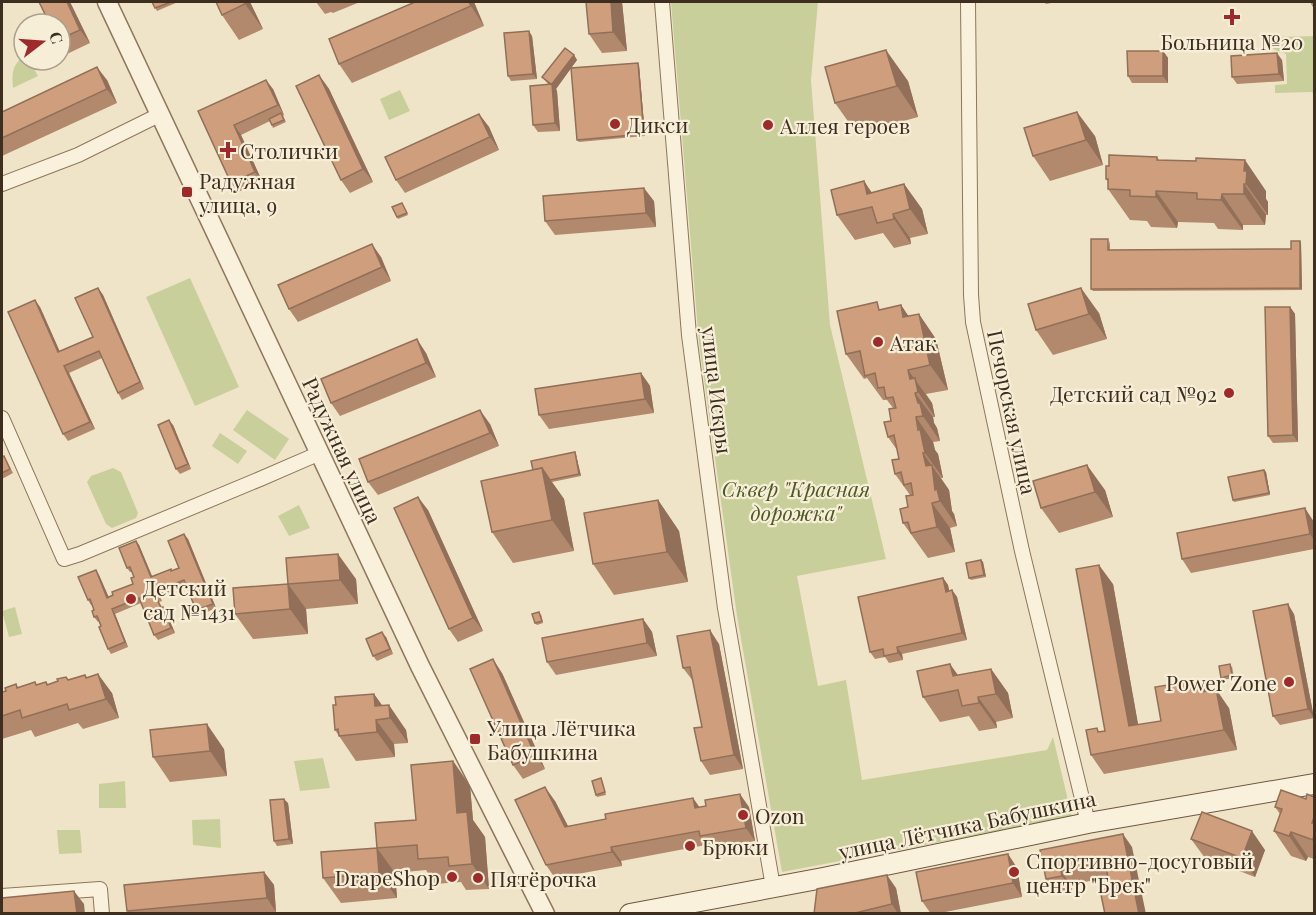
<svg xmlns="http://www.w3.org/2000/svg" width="1316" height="915" font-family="'Playfair Display',serif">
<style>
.green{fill:#c9cf9b}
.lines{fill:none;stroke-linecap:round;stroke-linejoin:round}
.minor-casing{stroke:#8d765c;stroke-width:16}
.tertiary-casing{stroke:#8d765c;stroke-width:21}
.secondary-casing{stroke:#6f573f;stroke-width:22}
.minor{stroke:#faf1dc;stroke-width:14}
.tertiary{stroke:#faf1dc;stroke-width:18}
.secondary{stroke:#faf1dc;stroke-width:20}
.wall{fill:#b2896c}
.shaded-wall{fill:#916f58}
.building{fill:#cf9f7d;stroke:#916f58;stroke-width:1.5}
.poi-dot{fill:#9e2a2b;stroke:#f7eed8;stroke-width:2}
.labels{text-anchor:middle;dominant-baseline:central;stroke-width:4.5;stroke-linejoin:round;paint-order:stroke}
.poi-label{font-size:21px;fill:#3d2e20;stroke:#f7eed8;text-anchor:start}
.street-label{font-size:21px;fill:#3d2e20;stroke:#f7eed8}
.park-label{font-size:21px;font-style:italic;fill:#4d5a26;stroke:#f7eed8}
</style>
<rect width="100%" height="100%" fill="#f0e4c8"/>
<!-- green -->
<g class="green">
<polygon points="671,2 818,2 811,80 830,325 886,559 797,576 818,686 846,680 862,780 1047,750 1053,737 1072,817 782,872 737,616 699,343"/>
<polygon points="1314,36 1314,94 1312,92 1275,93 1275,85 1287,84 1286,54 1273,49 1273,37"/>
<path d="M 24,55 L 24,60 L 29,60 L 38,76 L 13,88 C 12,71 12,67 24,55 Z"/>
<polygon points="400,90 410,111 389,120 380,99"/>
<polygon points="190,278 239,387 195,406 146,297"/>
<polygon points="247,410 289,439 275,460 233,430"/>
<polygon points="220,433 247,451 238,464 212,446"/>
<polygon points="113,468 121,472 138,513 136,518 112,528 106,524 87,482 91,476"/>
<polygon points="299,505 310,528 289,536 278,516"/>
<polygon points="15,607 22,634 9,637 2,611"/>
<polygon points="323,758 330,788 300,791 294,761"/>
<polygon points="125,781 126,808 99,808 99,784"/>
<polygon points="220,819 221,848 193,845 192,820"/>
<polygon points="57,830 80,830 82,853 59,854"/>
</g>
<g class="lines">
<!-- minor casing -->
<g class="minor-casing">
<g id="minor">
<polyline points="662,2 689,335 725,608 773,887"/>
<polyline points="968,2 971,295 973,322 1022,551 1088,823"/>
<polyline points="2,184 78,155 161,114"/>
<polyline points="2,418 64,559 80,554 260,479 320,453"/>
<polyline points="2,896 100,889 102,914"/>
</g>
</g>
<!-- tertiary casing -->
<g class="tertiary-casing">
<polyline id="tertiary" points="107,2 420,666 545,914"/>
</g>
<!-- secondary casing -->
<g class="secondary-casing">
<polyline id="secondary" points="630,914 823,878 1088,823 1314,784"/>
</g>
<!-- minor -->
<use href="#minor" class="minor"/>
<!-- tertiary -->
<use href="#tertiary" class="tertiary"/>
<!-- secondary -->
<use href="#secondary" class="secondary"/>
</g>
<!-- wall -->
<g class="wall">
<polygon points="70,2 90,43 67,54 60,43 60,24"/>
<polygon points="152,2 178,2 157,11"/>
<polygon points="250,2 263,29 239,40 222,15"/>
<polygon points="316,2 360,2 333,13 331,12 325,14"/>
<polygon points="415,2 474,2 484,26 352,83 339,64"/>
<polygon points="622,2 627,51 602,53 589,34"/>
<polygon points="1044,2 1057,2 1046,4"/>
<polygon points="1310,2 1314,2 1314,9"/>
<polygon points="532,36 537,79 511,81 508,76"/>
<polygon points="1163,51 1168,58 1168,83 1132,83 1128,76"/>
<polygon points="574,55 577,60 571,68 638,63 639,65 645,136 579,142 577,140 571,68 556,89 557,91 560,131 538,132 533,125 548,84 542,77"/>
<polygon points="1282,60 1284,81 1237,84 1232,77"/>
<polygon points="319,75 329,89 373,182 350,193 341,180"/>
<polygon points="107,80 117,103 2,156 2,112"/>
<polygon points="908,81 918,117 857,134 835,103"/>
<polygon points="273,89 284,115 283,116 286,122 273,128 270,121 241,135 262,181 238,192 231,183 198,111"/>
<polygon points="479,114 489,127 499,150 405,193 396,180"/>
<polygon points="1095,136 1103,165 1050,181 1033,156"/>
<polygon points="1157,157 1159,160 1196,161 1266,191 1266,199 1268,202 1268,215 1266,215 1265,225 1243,225 1243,230 1218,229 1214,223 1178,222 1177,228 1151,227 1147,221 1130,220 1108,189 1108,182 1106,179"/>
<polygon points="864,181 871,193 904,184 922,209 928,234 910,238 911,244 894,248 883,233 855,240 837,215"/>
<polygon points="654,201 656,227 555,235 545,221"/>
<polygon points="402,203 408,215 398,219 397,217"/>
<polygon points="1110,241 1110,250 1291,249 1300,241 1301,243 1302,290 1093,291 1091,289"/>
<polygon points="381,257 391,281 298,322 289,309"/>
<polygon points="98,288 103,295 144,389 122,400 118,393 102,358 69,373 95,429 68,441 63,434 40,307 60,352 93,337"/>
<polygon points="1028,304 1099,313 1107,339 1053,355 1036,330"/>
<polygon points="901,305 908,316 936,339 948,390 926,394 932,403 935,417 933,417 934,423 937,428 940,441 933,442 935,450 938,454 943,478 941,478 949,490 952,511 954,514 957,526 950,528 955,552 928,558 903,523 908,507 910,495 895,474 899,459 897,450 888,437 893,408 887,400 883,400 867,378 864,379 846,354 882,309"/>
<polygon points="1290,307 1295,314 1298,442 1273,443 1268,436"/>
<polygon points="426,353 436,377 340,416 331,403"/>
<polygon points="641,373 650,386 654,413 549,429 539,415"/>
<polygon points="490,424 499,446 378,495 368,482"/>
<polygon points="173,425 191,469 180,474 176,469"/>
<polygon points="575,452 576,455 581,476 552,482 564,499 574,551 513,563 492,532"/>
<polygon points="4,456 13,473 2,479 2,457"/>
<polygon points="1264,470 1266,472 1270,495 1234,502 1233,500"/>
<polygon points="1033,481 1105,490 1113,517 1059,533 1041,508"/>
<polygon points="658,500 679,531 688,582 614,595 593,564"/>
<polygon points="428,510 483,631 458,642 449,629"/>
<polygon points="1314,522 1314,549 1191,573 1182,559"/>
<polygon points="188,539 216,608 200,615 196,610 186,585 160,596 162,601 159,602 162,607 166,612 175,633 158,640 154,635 141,603 115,614 128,647 111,654 108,649 99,621 98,622 94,617 94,610 92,605 91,605 88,600 96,570 99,575 108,597 133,584 134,577 132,572 130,572 127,568 136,541 139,545 152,576 171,569 172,571 179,568"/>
<polygon points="286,558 356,579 358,604 306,609 308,634 253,639 235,614 288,584"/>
<polygon points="981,560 983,562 986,577 971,580 969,578"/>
<polygon points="943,578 948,585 949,591 952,590 957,597 967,640 902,654 903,660 889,663 885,657 875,659 870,652"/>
<polygon points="1113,584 1138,725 1161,721 1198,680 1206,691 1229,708 1237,750 1104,774 1091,755 1097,728 1099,732 1105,731"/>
<polygon points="541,614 543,623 537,625 535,623"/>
<polygon points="1294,614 1314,718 1280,725 1273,716"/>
<polygon points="643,619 652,632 657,656 556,675 547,662"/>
<polygon points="386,637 393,654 377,661 373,656"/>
<polygon points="719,644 743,769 710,775 701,761 702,727 693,681 683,668"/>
<polygon points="1232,666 1234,678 1223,680 1221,678"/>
<polygon points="991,669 1008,693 1013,718 996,722 997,728 979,731 969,716 940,722 923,697 958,675"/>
<polygon points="502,673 545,769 523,779 513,765"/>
<polygon points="85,675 87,677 112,693 119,718 83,729 78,723 35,737 31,730 2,739 2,692 6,691 16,684 18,687 35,682 37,685 46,682 48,684 68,680"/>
<polygon points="374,694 382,705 406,730 408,743 394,744 395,757 356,761 335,730"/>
<polygon points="224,749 227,776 170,782 153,757"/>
<polygon points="453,761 470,786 473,820 485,837 489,889 466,890 461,882 435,884 426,870 395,873 397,898 341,903 323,878 377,848 416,820"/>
<polygon points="601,778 602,780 606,795 597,797 596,795"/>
<polygon points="1314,797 1314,859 1308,857 1306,861 1291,856 1274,831 1280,814 1275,807 1306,799"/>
<polygon points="555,801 568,826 700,808 749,807 755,841 709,850 706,845 621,861 622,866 555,878 546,865"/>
<polygon points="288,803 293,844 277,846 274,841"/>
<polygon points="1191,839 1265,850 1255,877 1205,858"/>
<polygon points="1132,847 1110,888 1108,877 1071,885 1072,890 1056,893 1046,879 1040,850"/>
<polygon points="1008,854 1017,868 1022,897 935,914 931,914 922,901"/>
<polygon points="264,872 274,885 276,912 256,914 129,914 127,911"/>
<polygon points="896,888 901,914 814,914"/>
</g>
<!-- shaded-wall -->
<g class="shaded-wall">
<polygon points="67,2 70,2 90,43 80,30"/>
<polygon points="244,2 250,2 263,29 245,4"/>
<polygon points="469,2 474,2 484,26 471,6"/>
<polygon points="611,2 622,2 627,51 613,32"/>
<polygon points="529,31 532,36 537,79 533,74"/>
<polygon points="886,50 908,81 918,117 897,86"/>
<polygon points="1163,51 1168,58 1168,83 1163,76"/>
<polygon points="1277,53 1282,60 1284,81 1279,74"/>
<polygon points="574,55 577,60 556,89 557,91 560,131 555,123 552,85"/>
<polygon points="638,63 639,65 645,136 644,134"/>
<polygon points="97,67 107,80 117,103 107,89"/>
<polygon points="319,75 329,89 373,182 363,169"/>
<polygon points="266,80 273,89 284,115 278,105"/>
<polygon points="1077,112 1095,136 1103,165 1086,140"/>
<polygon points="479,114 489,127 499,150 490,137"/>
<polygon points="234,125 241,135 262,181 255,172"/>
<polygon points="1245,160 1266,191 1266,199 1268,202 1268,215 1246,184 1244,171"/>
<polygon points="864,181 881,206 867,194"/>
<polygon points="904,184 922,209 928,234 910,209"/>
<polygon points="1244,184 1266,215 1265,225 1244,194"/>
<polygon points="644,188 654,201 656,227 646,213"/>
<polygon points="1156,191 1178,222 1177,228 1156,197"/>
<polygon points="1222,194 1243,225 1243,230 1221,200"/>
<polygon points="893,214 910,238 911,244 894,219"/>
<polygon points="1300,241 1301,243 1302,290 1300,288"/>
<polygon points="372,244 381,257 391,281 382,267"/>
<polygon points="98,288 103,295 144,389 140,382"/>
<polygon points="1081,288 1099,313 1107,339 1089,314"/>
<polygon points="35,300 40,307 63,359 58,352"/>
<polygon points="901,305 918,330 903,317"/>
<polygon points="1290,307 1295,314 1298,442 1293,435"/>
<polygon points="919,314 936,339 948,390 930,365"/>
<polygon points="417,339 426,353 436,377 426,363"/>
<polygon points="64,366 69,373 95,429 90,422"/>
<polygon points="908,370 932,403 935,417 918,392 910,379"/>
<polygon points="641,373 650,386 654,413 645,399"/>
<polygon points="915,393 933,417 934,423 937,428 940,441 923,416 918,403"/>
<polygon points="480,410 490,424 499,446 490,433"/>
<polygon points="916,417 933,442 935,450 938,454 943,478 925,453"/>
<polygon points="169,420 173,425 191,469 188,464"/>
<polygon points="575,452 576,455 581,476 579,474"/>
<polygon points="923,453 949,490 952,511 954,514 957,526 940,501 926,466"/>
<polygon points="1087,465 1105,490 1113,517 1095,492"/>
<polygon points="542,468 564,499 574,551 552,520"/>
<polygon points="1264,470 1266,472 1270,495 1269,493"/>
<polygon points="418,497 428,510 483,631 473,618"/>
<polygon points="658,500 679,531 688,582 667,552"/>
<polygon points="932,503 950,528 955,552 937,527"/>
<polygon points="1305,508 1314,522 1314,540 1310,534"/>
<polygon points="184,534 188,539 216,608 213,604"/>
<polygon points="136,541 139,545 154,581 151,577"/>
<polygon points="338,554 356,579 358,604 340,580"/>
<polygon points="981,560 983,562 986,577 984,575"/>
<polygon points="1099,565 1113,584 1142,746 1129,726"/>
<polygon points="96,570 99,575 111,602 107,598"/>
<polygon points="943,578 948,585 951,599 946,592"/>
<polygon points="288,584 306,609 308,634 290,609"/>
<polygon points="952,590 957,597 967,640 962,633"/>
<polygon points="1288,604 1294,614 1314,718 1308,709"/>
<polygon points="163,607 166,612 175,633 171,628"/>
<polygon points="112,609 115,614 128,647 125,642"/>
<polygon points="643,619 652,632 657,656 647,643"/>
<polygon points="710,630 719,644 743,769 734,755"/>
<polygon points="382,632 386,637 393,654 390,649"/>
<polygon points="897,647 902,654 903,660 898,653"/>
<polygon points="493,659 502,673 545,769 535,755"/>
<polygon points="950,664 968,689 953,676"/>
<polygon points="991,669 1008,693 1013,718 996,694"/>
<polygon points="98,674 112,693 119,718 106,699"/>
<polygon points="1198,680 1212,699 1201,692"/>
<polygon points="1216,689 1229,708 1237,750 1224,730"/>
<polygon points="374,694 390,717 389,705 406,730 408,743 390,718 375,706"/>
<polygon points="978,697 996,722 997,728 979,703"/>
<polygon points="376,720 394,744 395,757 377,732"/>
<polygon points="207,724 224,749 227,776 210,751"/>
<polygon points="453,761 470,786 473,820 485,837 489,889 472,864 457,813"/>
<polygon points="545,787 555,801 575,840 565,827"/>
<polygon points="740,794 749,807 755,841 746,828"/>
<polygon points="693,798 703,812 695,808"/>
<polygon points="284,799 288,803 293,844 289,839"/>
<polygon points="1252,831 1265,850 1255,877 1242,858"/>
<polygon points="1291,832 1308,857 1306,861 1289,836"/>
<polygon points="1123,834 1132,847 1146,914 1139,914"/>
<polygon points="611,847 621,861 622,866 612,852"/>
<polygon points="377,848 395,873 397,898 379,873"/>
<polygon points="1008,854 1017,868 1022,897 1013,883"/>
<polygon points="1061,871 1071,885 1072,890 1062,876"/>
<polygon points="264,872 274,885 276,912 267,898"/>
<polygon points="887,875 896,888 901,914 898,914 892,904"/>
<polygon points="74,891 84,904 85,914 77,914"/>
</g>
<!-- building -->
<g class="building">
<polygon points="39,2 67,2 80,30 60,39 60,24 50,24"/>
<polygon points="152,2 171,2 155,8"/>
<polygon points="216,2 244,2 245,4 222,15"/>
<polygon points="415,2 469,2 471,6 339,64 329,39"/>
<polygon points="586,2 611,2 613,32 589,34"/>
<polygon points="529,31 533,74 508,76 504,33"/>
<polygon points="565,48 574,55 552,84 551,84 542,77"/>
<polygon points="886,50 897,86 835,103 825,67"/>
<polygon points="1127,51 1163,51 1163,76 1128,76"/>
<polygon points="1277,53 1279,74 1232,77 1231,56"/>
<polygon points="638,63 644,134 577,140 571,68"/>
<polygon points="97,67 107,89 2,138 2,112"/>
<polygon points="319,75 363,169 341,180 296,86"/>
<polygon points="266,80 278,105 234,125 255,172 231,183 198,111"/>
<polygon points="552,84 555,123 533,125 530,86"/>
<polygon points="1077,112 1086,140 1033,156 1024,128"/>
<polygon points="281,113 284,120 272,125 269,119"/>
<polygon points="479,114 490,137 396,180 385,157"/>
<polygon points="1109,155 1157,157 1157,160 1196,161 1196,158 1245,160 1244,171 1247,171 1246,184 1244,184 1244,194 1222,194 1221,200 1197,199 1197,193 1156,191 1156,197 1130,196 1130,190 1108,189 1108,179 1106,179 1106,166 1109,166"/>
<polygon points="864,181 867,194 904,184 910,209 893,214 894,219 877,223 872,207 837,215 831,190"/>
<polygon points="644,188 646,213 545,221 543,196"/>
<polygon points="402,203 407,213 397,217 392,207"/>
<polygon points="1091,239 1108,239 1108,250 1291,249 1291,241 1300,241 1300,288 1091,289"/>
<polygon points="372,244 382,267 289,309 278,285"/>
<polygon points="98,288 140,382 118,393 99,351 64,366 90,422 63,434 8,312 35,300 58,352 93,337 75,298"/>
<polygon points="1081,288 1089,314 1036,330 1028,304"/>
<polygon points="877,302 879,310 901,305 903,317 919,314 930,365 908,370 910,379 915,378 918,392 915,393 918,403 920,403 923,416 916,417 918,430 920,429 925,453 923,453 926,466 932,465 935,490 937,489 940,501 932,503 937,527 911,533 908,522 903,523 900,509 908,507 906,496 913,495 911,483 904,485 901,472 895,474 892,460 899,459 894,435 888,437 884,422 891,421 889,409 896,408 893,397 886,398 884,387 878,388 875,373 865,376 860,351 846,354 837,311"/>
<polygon points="1265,307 1290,307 1293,435 1268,436"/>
<polygon points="417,339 426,363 331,403 321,379"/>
<polygon points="641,373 645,399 539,415 535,389"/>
<polygon points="480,410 490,433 368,482 359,459"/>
<polygon points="169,420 188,464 176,469 158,425"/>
<polygon points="575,452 579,474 550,480 542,468 533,470 531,461"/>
<polygon points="4,456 10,469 2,473 2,457"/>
<polygon points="1087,465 1095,492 1041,508 1033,481"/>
<polygon points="542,468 552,520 492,532 481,481"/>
<polygon points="1264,470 1269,493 1233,500 1228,477"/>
<polygon points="418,497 473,618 449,629 394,508"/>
<polygon points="658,500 667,552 593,564 584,513"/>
<polygon points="1305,508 1310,534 1182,559 1177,533"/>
<polygon points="184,534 213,604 196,610 184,580 157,591 159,596 156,597 161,608 163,607 171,628 154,635 139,598 112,609 125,642 108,649 99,627 101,626 97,616 94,617 92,611 94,610 90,599 88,600 78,577 96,570 107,598 113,595 112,592 133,584 131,578 134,577 130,567 127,568 119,548 136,541 151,577 171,569 171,571 179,568 168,541"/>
<polygon points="338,554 340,580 288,584 286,558"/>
<polygon points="981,560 984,575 969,578 966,563"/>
<polygon points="1099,565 1129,726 1161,721 1155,687 1198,680 1201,692 1216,689 1224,730 1091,755 1086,730 1097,728 1098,732 1105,731 1076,569"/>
<polygon points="943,578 946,592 952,590 962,633 897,647 898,653 884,656 883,649 870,652 858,597"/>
<polygon points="288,584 290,609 235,614 233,588"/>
<polygon points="1288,604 1308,709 1273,716 1253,611"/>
<polygon points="539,612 542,621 535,623 532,614"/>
<polygon points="643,619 647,643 547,662 542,638"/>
<polygon points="710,630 734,755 701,761 694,728 702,727 690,667 683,668 677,636"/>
<polygon points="382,632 390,649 373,656 366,639"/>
<polygon points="493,659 535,755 513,765 470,669"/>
<polygon points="950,664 953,676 991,669 996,694 978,697 979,703 962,706 958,690 923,697 917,671"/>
<polygon points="1230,664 1232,675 1221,678 1219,666"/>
<polygon points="98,674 106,699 69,710 67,704 22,718 20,710 2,716 2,692 6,691 5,688 16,684 17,688 35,682 36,685 46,682 47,685 58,681 57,679 66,677 68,680 85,675 86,678"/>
<polygon points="374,694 375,706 389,705 390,718 376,720 377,732 339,736 338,729 335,730 333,705 336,705 335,697"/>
<polygon points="207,724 210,751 153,757 150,730"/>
<polygon points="453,761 457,813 467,812 472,864 449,866 448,857 418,859 417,845 377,848 375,823 416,820 411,765"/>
<polygon points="601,778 605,792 596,795 592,781"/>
<polygon points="545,787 565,827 606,819 605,814 693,798 695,808 706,806 705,800 740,794 746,828 700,836 699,831 611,847 612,852 546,865 515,800"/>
<polygon points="1281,790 1306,799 1307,794 1314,797 1314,817 1312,823 1314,823 1314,835 1313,840 1291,832 1289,836 1274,831 1282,809 1275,807"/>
<polygon points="284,799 289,839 274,841 270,800"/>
<polygon points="1202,812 1252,831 1242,858 1191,839"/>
<polygon points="1123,834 1139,914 1105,914 1100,890 1110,888 1105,862 1061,871 1062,876 1046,879 1040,850"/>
<polygon points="377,848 379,873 323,878 321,852"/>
<polygon points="1008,854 1013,883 922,901 916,872"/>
<polygon points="264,872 267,898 127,911 124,885"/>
<polygon points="887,875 892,904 851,914 814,914 817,889"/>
<polygon points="74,891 77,914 2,914 2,898"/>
</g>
<!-- markers -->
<g class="poi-dot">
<path d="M1229 8h6v6h6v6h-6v6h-6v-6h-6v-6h6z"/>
<circle cx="615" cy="124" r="6"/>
<circle cx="768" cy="125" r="6"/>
<path d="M225 141h6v6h6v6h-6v6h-6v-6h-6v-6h6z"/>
<rect x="181" y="186" width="12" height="12" rx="3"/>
<circle cx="878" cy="342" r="6"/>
<circle cx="1229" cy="393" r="6"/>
<circle cx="131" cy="599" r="6"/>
<circle cx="1289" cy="682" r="6"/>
<rect x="469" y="733" width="12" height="12" rx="3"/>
<circle cx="743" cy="815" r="6"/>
<circle cx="690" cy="846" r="6"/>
<circle cx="1014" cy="872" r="6"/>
<circle cx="452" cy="877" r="6"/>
<circle cx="478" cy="878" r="6"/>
</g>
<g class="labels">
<!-- poi labels -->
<g class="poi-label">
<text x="1232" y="41" text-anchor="middle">Больница №20</text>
<text x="627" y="124">Дикси</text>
<text x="780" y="125">Аллея героев</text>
<text x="240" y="150">Столички</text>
<text x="199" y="180">Радужная<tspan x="199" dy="24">улица, 9</tspan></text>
<text x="890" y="342">Атак</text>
<text x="1217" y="393" text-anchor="end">Детский сад №92</text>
<text x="143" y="587">Детский<tspan x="143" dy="24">сад №1431</tspan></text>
<text x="1277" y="682" text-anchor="end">Power Zone</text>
<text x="487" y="727">Улица Лётчика<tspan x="487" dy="24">Бабушкина</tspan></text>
<text x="755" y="815">Ozon</text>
<text x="702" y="846">Брюки</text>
<text x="1026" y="860">Спортивно-досуговый<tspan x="1026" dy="24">центр "Брек"</tspan></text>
<text x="440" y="877" text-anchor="end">DrapeShop</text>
<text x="490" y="878">Пятёрочка</text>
</g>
<!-- street labels -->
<g class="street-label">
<text transform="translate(718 390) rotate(83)">улица Искры</text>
<text transform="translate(1013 412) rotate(78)">Печорская улица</text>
<text transform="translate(343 450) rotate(65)">Радужная улица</text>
<text transform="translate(967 824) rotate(-12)">улица Лётчика Бабушкина</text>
</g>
<!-- park labels -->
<g class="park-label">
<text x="796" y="488">Сквер "Красная<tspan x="796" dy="24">дорожка"</tspan></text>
</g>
</g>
<!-- border -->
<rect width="1316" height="915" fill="none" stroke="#3d2e20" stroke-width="6"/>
<!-- north arrow -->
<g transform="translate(42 42) rotate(73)"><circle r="28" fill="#f7eed8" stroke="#ada18e" stroke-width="1.5"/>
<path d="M0-4.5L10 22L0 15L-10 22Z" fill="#9e2a2b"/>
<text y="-9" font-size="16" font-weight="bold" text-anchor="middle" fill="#3d2e20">С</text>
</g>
</svg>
